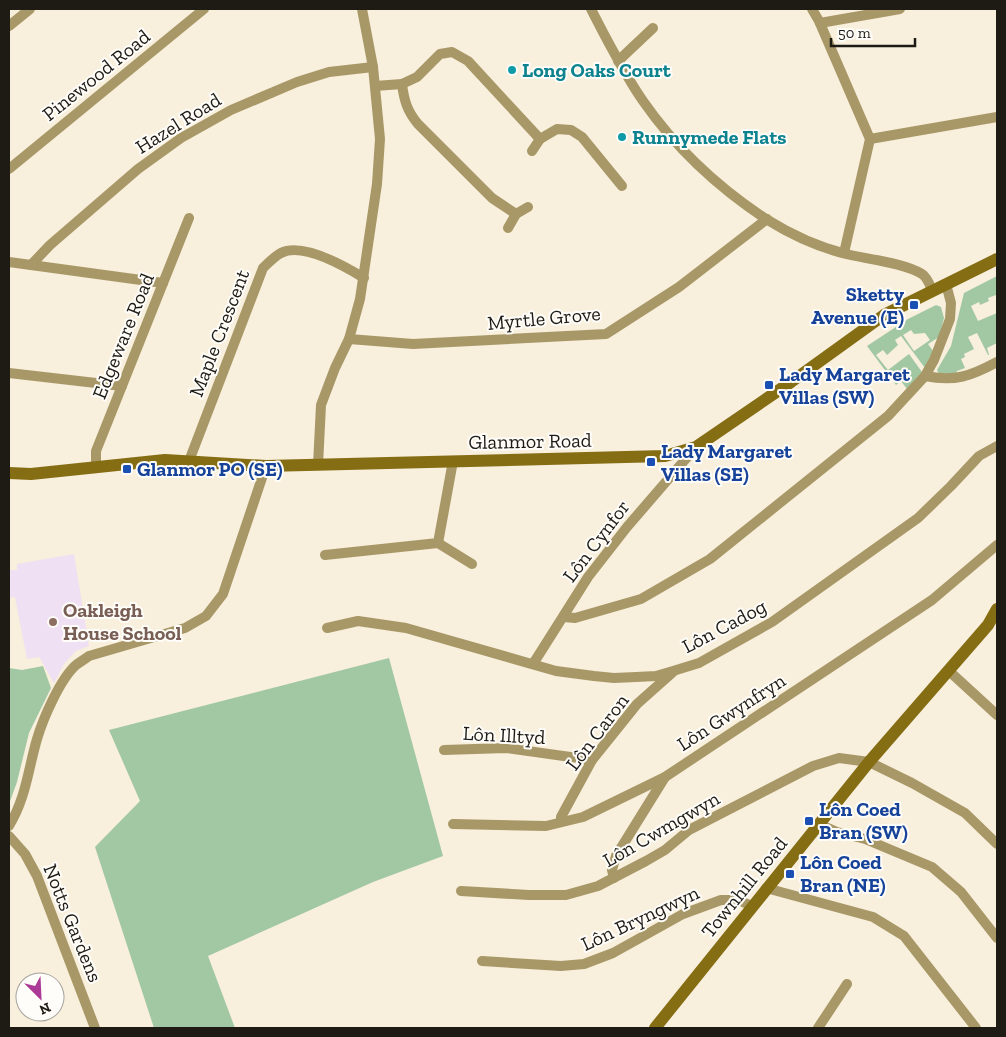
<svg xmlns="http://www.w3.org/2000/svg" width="1006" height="1037" font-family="'Zilla Slab',serif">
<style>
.education{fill:#efe0f3}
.green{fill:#a2c8a3;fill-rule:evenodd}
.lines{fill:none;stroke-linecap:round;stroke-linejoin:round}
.street{stroke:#a89867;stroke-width:10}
.secondary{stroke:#856d14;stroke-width:12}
.culture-dot{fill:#0f9aa8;stroke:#fffdf9;stroke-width:2}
.transit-dot{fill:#1a4fb4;stroke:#fffdf9;stroke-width:2}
.education-dot{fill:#8d6e63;stroke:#fffdf9;stroke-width:2}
.labels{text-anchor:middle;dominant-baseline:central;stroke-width:4;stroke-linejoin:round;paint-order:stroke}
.culture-label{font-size:20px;font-weight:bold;fill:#0d838f;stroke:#fffdf9;text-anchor:start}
.street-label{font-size:20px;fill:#1e1b15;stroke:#fffdf9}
.transit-label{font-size:20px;font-weight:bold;fill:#164399;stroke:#fffdf9;text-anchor:start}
.education-label{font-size:20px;font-weight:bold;fill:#785e54;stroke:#fffdf9;text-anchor:start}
</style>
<rect width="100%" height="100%" fill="#f8efdc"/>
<!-- education -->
<polygon class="education" points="74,554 89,646 76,651 64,664 54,683 39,657 27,659 15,597 9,598 9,570 17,570 17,564"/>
<!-- green -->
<g class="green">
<polygon points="997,276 997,296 996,295 988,298 989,301 980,305 979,302 971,306 978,321 997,313 997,343 987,348 989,355 988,355 977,333 968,337 974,349 964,354 965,357 961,359 965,368 957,371 956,374 939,374 937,370 951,346 964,293"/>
<path d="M 936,305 L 941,307 L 944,318 L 939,337 L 928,344 L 933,351 L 925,368 L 901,336 L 895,340 L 898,345 L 887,355 L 883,350 L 876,355 L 888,370 L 909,354 L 922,372 L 907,389 L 901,381 L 896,385 L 867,346 L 908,319 ZM 911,330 L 914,334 L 925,333 L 930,340 L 914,351 L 903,335 Z"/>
<polygon points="389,658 443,856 373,882 208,956 235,1028 154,1028 95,847 140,801 109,730"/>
<polygon points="43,666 51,688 29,733 17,782 9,804 9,668 22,670"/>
</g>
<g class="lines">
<!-- street -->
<g class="street">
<path d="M 591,9 C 607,40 623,72 643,101 C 675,147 719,188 766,219 C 790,234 818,247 846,254 C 867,259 904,263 922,274 C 927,277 930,285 932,290"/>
<polyline points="812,9 819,21 870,139 844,253"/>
<polyline points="820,23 900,9"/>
<polyline points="9,26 30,9"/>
<polyline points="618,61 653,28"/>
<path d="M 402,84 C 404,100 407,111 418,124 L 492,198 L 516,214"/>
<polyline points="375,86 402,84 417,77 440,54 452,52 468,61 540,139"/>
<polyline points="870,139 997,117"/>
<polyline points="532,151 540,139 557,129 571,130 582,137 622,186"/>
<polyline points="9,169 204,9"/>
<polyline points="508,228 516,214 528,207"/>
<polyline points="9,262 163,283"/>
<polyline points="31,265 50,245 138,169 181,138 231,110 297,82 329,72 373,67"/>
<polyline points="349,339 413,344 606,334 679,287 767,219"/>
<polyline points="9,373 122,386"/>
<path d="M 925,376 C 955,382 971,376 997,362"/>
<path d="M 189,461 L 263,268 C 268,263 275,256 281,253 C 303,242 346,267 364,278"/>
<polyline points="318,465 321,405 335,368 349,339 360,299 377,184 380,139 373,67 362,9"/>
<polyline points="96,467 96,451 189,218"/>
<polyline points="438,543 472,564"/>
<polyline points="325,555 438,543 453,461"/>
<polyline points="564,617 575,618 641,599 710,559 888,416 925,376 934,360 950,319 951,303 946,284"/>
<polyline points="327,628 358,621 406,628 556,671 594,676 614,678 636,677 656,676 673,671 699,663 772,622 918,518 951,486 979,456 997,446"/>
<polyline points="533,664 588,577 627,527 696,447"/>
<polyline points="949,671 997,715"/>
<polyline points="444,750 506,748 592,760"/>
<polyline points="561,822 561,817 592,760 637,704 673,672"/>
<polyline points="453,824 546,826 583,817 665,777 932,600 997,545"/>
<polyline points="819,824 837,832 865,839 932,867 961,892 997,938"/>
<path d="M 9,826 C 26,798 28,770 37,739 C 43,719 60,679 76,665 C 80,662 85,659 89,656 L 185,628 L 206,616 L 223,594 L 266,466"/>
<polyline points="9,836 25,854 37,876 95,1028"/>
<polyline points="614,878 612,870 616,856 665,777"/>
<polyline points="766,888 873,917 904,936 976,1028"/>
<polyline points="461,891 529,895 566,895 598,886 646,861 665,850 689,830 813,766 839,758 869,762 912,783 965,813 997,844"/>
<polyline points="482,961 561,966 584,964 613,953 683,914 721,900 738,900 752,906"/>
<polyline points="818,1028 847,984"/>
</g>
<!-- secondary -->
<g class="secondary">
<polyline points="9,473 31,474 165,460 266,466 665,456 696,447 791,382 884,315 997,259"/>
<polyline points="655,1028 869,762 988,625 997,609"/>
</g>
</g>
<!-- markers -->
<g class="culture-dot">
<circle cx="512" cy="70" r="5"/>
<circle cx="622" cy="137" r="5"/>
</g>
<g class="transit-dot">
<rect x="909" y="300" width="10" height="10" rx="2.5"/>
<rect x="764" y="380" width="10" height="10" rx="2.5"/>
<rect x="646" y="457" width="10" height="10" rx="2.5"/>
<rect x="122" y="464" width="10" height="10" rx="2.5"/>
<rect x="804" y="816" width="10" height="10" rx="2.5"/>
<rect x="785" y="869" width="10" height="10" rx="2.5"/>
</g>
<circle class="education-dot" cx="53" cy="622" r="5"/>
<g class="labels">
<!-- culture labels -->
<g class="culture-label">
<text x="522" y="70">Long Oaks Court</text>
<text x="632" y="137">Runnymede Flats</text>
</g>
<!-- street labels -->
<g class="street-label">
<text transform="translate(96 75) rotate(-39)">Pinewood Road</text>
<text transform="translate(178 123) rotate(-32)">Hazel Road</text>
<text transform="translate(544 318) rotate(-5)">Myrtle Grove</text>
<text transform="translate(219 333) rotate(-69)">Maple Crescent</text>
<text transform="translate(123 336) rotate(-68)">Edgeware Road</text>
<text transform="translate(530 441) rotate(-1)">Glanmor Road</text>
<text transform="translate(596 541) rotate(-53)">Lôn Cynfor</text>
<text transform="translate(724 626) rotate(-28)">Lôn Cadog</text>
<text transform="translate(731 712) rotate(-33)">Lôn Gwynfryn</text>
<text transform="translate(597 732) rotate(-53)">Lôn Caron</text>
<text transform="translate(504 735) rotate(3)">Lôn Illtyd</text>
<text transform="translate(661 829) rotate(-30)">Lôn Cwmgwyn</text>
<text transform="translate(744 887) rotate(-51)">Townhill Road</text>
<text transform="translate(640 918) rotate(-25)">Lôn Bryngwyn</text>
<text transform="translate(73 923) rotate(68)">Notts Gardens</text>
</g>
<!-- transit labels -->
<g class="transit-label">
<text x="904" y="294" text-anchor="end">Sketty<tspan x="904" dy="23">Avenue (E)</tspan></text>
<text x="779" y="374">Lady Margaret<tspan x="779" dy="23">Villas (SW)</tspan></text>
<text x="661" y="451">Lady Margaret<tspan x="661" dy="23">Villas (SE)</tspan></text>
<text x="137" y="469">Glanmor PO (SE)</text>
<text x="819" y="809">Lôn Coed<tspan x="819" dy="23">Bran (SW)</tspan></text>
<text x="800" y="862">Lôn Coed<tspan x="800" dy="23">Bran (NE)</tspan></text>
</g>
<!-- education labels -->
<g class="education-label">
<text x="63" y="610">Oakleigh<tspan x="63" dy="23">House School</tspan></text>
</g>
</g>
<!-- border -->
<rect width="1006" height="1037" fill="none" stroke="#1e1b15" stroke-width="20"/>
<!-- north arrow -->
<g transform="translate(40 997) rotate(156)"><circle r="24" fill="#fffdf9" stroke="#a5a39e"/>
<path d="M0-4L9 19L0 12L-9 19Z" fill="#ab3a96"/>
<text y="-8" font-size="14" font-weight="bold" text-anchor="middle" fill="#1e1b15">N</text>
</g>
<!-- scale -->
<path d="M831 38v8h84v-8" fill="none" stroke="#1e1b15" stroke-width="2.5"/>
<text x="838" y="38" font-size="15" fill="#1e1b15" stroke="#fffdf9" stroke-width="4" paint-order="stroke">50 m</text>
</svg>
